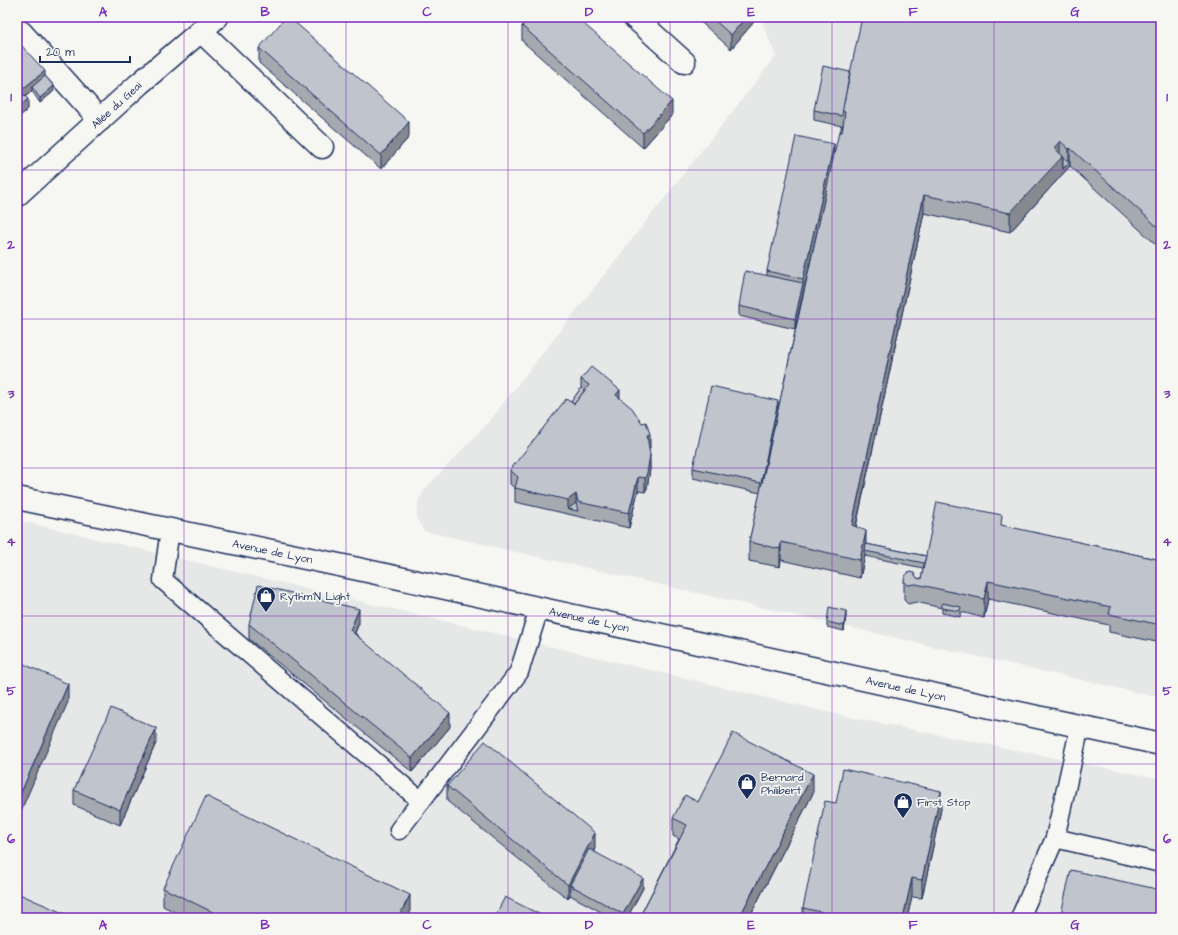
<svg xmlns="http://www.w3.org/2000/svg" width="1178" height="935" font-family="'Architects Daughter',sans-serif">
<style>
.built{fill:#e6e7e7}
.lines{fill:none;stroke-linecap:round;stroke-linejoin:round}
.service-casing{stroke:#1b2f5e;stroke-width:21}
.minor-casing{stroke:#1b2f5e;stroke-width:25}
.primary-casing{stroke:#1b2f5e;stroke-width:25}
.service{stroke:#f6f6f2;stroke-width:18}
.minor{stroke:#f6f6f2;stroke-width:22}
.primary{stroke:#f6f6f2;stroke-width:22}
.wall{fill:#a5a9b0;stroke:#1b2f5e}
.shaded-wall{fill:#868990;stroke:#1b2f5e}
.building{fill:#c0c4cd;stroke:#1b2f5e}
.grid{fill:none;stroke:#7b2cbf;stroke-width:1;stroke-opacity:0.55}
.labels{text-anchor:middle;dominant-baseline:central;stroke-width:3.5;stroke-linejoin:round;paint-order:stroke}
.street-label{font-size:11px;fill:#1b2f5e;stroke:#f6f6f2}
.poi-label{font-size:11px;fill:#1b2f5e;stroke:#f6f6f2;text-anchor:start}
.neatline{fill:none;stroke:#7b2cbf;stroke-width:1.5}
.grid-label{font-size:13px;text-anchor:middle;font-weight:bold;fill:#7b2cbf}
</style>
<rect width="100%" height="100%" fill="#f6f6f2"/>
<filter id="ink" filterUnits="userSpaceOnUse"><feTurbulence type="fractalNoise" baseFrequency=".025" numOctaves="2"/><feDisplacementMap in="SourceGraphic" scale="8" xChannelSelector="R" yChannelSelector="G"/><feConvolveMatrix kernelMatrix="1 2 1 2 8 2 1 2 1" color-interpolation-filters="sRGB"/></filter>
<g filter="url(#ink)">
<!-- built -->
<g class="built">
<polygon points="760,17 1161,17 1161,698 424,531 417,519 418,502 425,489 487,424 776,56"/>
<polygon points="17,520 844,716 1161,779 1161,918 17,918"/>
</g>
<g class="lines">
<!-- service casing -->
<g class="service-casing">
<g id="service">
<polyline points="170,529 163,580 421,801"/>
<polyline points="399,830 519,672 539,609"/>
<polyline points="1055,838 1161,863"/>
<polyline points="1020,918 1055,838 1080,726"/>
</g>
</g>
<!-- minor casing -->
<g class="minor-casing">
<g id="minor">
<polyline points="634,17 684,62"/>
<polyline points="201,31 322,147"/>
<polyline points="17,34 21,32 100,120"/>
<path id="s1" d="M 17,195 L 139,84 L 217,17"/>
</g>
</g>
<!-- primary casing -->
<g class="primary-casing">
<g id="primary">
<path id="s2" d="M 17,498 L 358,569 L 1161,744"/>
</g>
</g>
<!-- service -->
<use href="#service" class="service"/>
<!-- minor -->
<use href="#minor" class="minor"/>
<!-- primary -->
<use href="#primary" class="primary"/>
</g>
<!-- wall -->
<g class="wall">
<polygon points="695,17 758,17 731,49"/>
<polygon points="1161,17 1161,249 1070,166 1010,232 924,213 856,527 866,544 926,556 1002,526 1161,560 1161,643 1109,632 1109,625 988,599 984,618 961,612 960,617 942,613 942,608 916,602 908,604 904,600 904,581 917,578 921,579 923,568 865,556 865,555 860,578 781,560 780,567 749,561 749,542 760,493 693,478 693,468 778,410 820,218 795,329 739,316 739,306 767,275 767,271 834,156 842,126 814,120 814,110 850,72"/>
<polygon points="522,26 672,115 643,148 522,41"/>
<polygon points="259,48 409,137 381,169 259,63"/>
<polygon points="17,49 45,76 54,91 40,103 32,91 25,97 28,109 18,117 21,126 17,130"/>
<polygon points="581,379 620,398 650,448 649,449 650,469 647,488 645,492 638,491 629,528 515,502 515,489 510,484 510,470 571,402 581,388"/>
<polygon points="846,616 844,631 827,627 827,622"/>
<polygon points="359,623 355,633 450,727 412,772 249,639 249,624"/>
<polygon points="156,743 120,825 74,805 74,790"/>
<polygon points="447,786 595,848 594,851 643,888 627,918 612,918 570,895 568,899 447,801"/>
<polygon points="813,793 749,918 641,918 641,914 679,839 673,836 673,818 698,802"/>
<polygon points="836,803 941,809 922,898 912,897 907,918 803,918 803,908"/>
<polygon points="163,888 410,913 407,918 186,918 163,906"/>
</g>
<!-- shaded-wall -->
<g class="shaded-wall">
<polygon points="746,17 758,17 731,49 731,35"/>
<polygon points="45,71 45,81 32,87 32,91 20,101 20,91"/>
<polygon points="54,86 54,91 40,103 40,98"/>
<polygon points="28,99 28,109 17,119 17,109"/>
<polygon points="672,101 672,115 643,148 643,133"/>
<polygon points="21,121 21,126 17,130 17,125"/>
<polygon points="409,122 409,137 381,169 381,155"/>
<polygon points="1060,141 1060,159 1063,156 1063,169 1069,162 1069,149 1070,148 1070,166 1010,232 1010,213 1054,148"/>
<polygon points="834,144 834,158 795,329 795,319 803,283 803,279"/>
<polygon points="924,195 924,213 852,544 852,525"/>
<polygon points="620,390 620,404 616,395"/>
<polygon points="778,401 778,411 761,493 761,483"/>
<polygon points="650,434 650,448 647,450 647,435"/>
<polygon points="650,455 650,469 647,488 645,492 645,478"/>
<polygon points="638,477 638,491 629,528 629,513"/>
<polygon points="576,494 576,508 568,509 568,500"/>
<polygon points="866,531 866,550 865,551 865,555 860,578 860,560"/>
<polygon points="781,542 781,560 780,567 780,549"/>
<polygon points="988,581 988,599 984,618 984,599"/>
<polygon points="359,609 359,623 350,644 350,630"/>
<polygon points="846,611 846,616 844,631 844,626"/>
<polygon points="68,684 68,702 17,820 17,802"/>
<polygon points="450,713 450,727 412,772 412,758"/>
<polygon points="156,728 156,743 120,825 120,810"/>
<polygon points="813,774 813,793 749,918 739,918"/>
<polygon points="941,791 941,809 922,898 922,880"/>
<polygon points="595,833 595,848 574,888 570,885 570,895 568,899 568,885"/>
<polygon points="643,878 643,888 627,918 623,918 623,914"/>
<polygon points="912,878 912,897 907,918 903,918"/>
<polygon points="410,895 410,913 407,918 398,918"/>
</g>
<!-- building -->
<g class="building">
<polygon points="286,17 289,17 409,122 381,155 259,48"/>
<polygon points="531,17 576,17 672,101 643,133 522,26"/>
<polygon points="711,17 746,17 731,35"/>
<polygon points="862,17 1161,17 1161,230 1070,148 1069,149 1060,141 1054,148 1063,156 1010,213 924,195 852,525 866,531 860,560 781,542 780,549 749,542 839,132 842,132 845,112 842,111"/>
<polygon points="21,45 45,71 20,91 28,99 17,109 17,49"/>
<polygon points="823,66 850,72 843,108 842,116 814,110"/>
<polygon points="45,76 54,86 40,98 32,87"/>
<polygon points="17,116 21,121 17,125"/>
<polygon points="842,125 843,125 842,132 840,132"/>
<polygon points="796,136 834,144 803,279 767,271"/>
<polygon points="1063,157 1069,162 1063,169"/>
<polygon points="745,271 803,283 795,319 739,306"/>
<polygon points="591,367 620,390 616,395 632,408 642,423 646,422 650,434 647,435 650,455 647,473 645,478 638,477 629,513 578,502 576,494 568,500 515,488 518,477 510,470 566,399 574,404 589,385 581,379"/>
<polygon points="711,386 778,401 761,483 693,468"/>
<polygon points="581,388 584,391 574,404 571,402"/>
<polygon points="937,502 1002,515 1001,525 1161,560 1161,625 1109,614 1111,607 988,581 984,599 916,584 908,585 904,581 905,576 909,572 914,573 917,578 921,579"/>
<polygon points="576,503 578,511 568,509"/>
<polygon points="866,544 926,556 924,563 865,551"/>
<polygon points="258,585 359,609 350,630 450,713 412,758 249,624"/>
<polygon points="942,603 961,607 960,611 942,608"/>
<polygon points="829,607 846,611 844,626 827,622"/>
<polygon points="17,661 68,684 17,802"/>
<polygon points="111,708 156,728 120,810 74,790"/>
<polygon points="733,733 813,774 739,918 648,918 641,914 687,825 673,818 685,795 698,802"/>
<polygon points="485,741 595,833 568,885 447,786"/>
<polygon points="843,769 941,791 922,880 912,878 903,918 848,918 803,908 825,801 836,803"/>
<polygon points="206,796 410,895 398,918 225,918 163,888"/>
<polygon points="589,849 643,878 623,914 570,885"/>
<polygon points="1071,870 1161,890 1161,918 1060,918"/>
<polygon points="17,893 72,917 72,918 17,918"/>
<polygon points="505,897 547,918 494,918"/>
</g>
</g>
<!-- grid -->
<path class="grid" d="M 184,17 L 184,918M 346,17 L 346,918M 508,17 L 508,918M 670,17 L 670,918M 832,17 L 832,918M 994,17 L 994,918M 17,170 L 1161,170M 17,319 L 1161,319M 17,468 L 1161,468M 17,616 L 1161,616M 17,764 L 1161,764"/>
<!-- icons -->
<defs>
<g id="shop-pin" transform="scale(1)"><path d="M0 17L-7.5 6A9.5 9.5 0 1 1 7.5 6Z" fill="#1b2f5e" stroke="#f6f6f2"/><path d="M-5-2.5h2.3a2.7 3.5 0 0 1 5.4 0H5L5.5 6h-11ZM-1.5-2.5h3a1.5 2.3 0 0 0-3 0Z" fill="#fff"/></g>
</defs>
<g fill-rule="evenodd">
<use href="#shop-pin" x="266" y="596"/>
<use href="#shop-pin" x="747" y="783"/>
<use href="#shop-pin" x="903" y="802"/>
</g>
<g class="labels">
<!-- street labels -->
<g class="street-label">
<text stroke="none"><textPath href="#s1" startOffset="134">Allée du Geai</textPath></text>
<text stroke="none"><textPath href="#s2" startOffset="261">Avenue de Lyon</textPath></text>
<text stroke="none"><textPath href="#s2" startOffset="585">Avenue de Lyon</textPath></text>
<text stroke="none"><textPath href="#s2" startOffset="909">Avenue de Lyon</textPath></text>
</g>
<!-- poi labels -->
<g class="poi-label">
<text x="280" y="596">Rythm'N Light</text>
<text x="761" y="777">Bernard<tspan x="761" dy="13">Philibert</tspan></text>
<text x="917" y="802">First Stop</text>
</g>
</g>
<!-- margin -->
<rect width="1178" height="935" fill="none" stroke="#f6f6f2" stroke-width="44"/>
<!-- scale -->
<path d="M40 56v6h90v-6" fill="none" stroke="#1b2f5e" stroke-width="2"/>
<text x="46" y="56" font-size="12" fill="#1b2f5e" stroke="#f6f6f2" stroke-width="3" paint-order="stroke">20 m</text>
<rect x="22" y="22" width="1134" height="891" class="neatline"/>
<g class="grid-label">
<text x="103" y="16">A</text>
<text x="265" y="16">B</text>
<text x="427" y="16">C</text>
<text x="589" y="16">D</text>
<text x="751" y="16">E</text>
<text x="913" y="16">F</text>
<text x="1075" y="16">G</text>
<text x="11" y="101">1</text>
<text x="1167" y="101">1</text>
<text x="11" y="249">2</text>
<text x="1167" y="249">2</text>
<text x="11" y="398">3</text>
<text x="1167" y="398">3</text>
<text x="11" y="546">4</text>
<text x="1167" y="546">4</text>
<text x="11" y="695">5</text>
<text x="1167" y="695">5</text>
<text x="11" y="843">6</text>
<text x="1167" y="843">6</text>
<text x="103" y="929">A</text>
<text x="265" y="929">B</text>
<text x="427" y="929">C</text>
<text x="589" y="929">D</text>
<text x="751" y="929">E</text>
<text x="913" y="929">F</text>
<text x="1075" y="929">G</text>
</g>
</svg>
